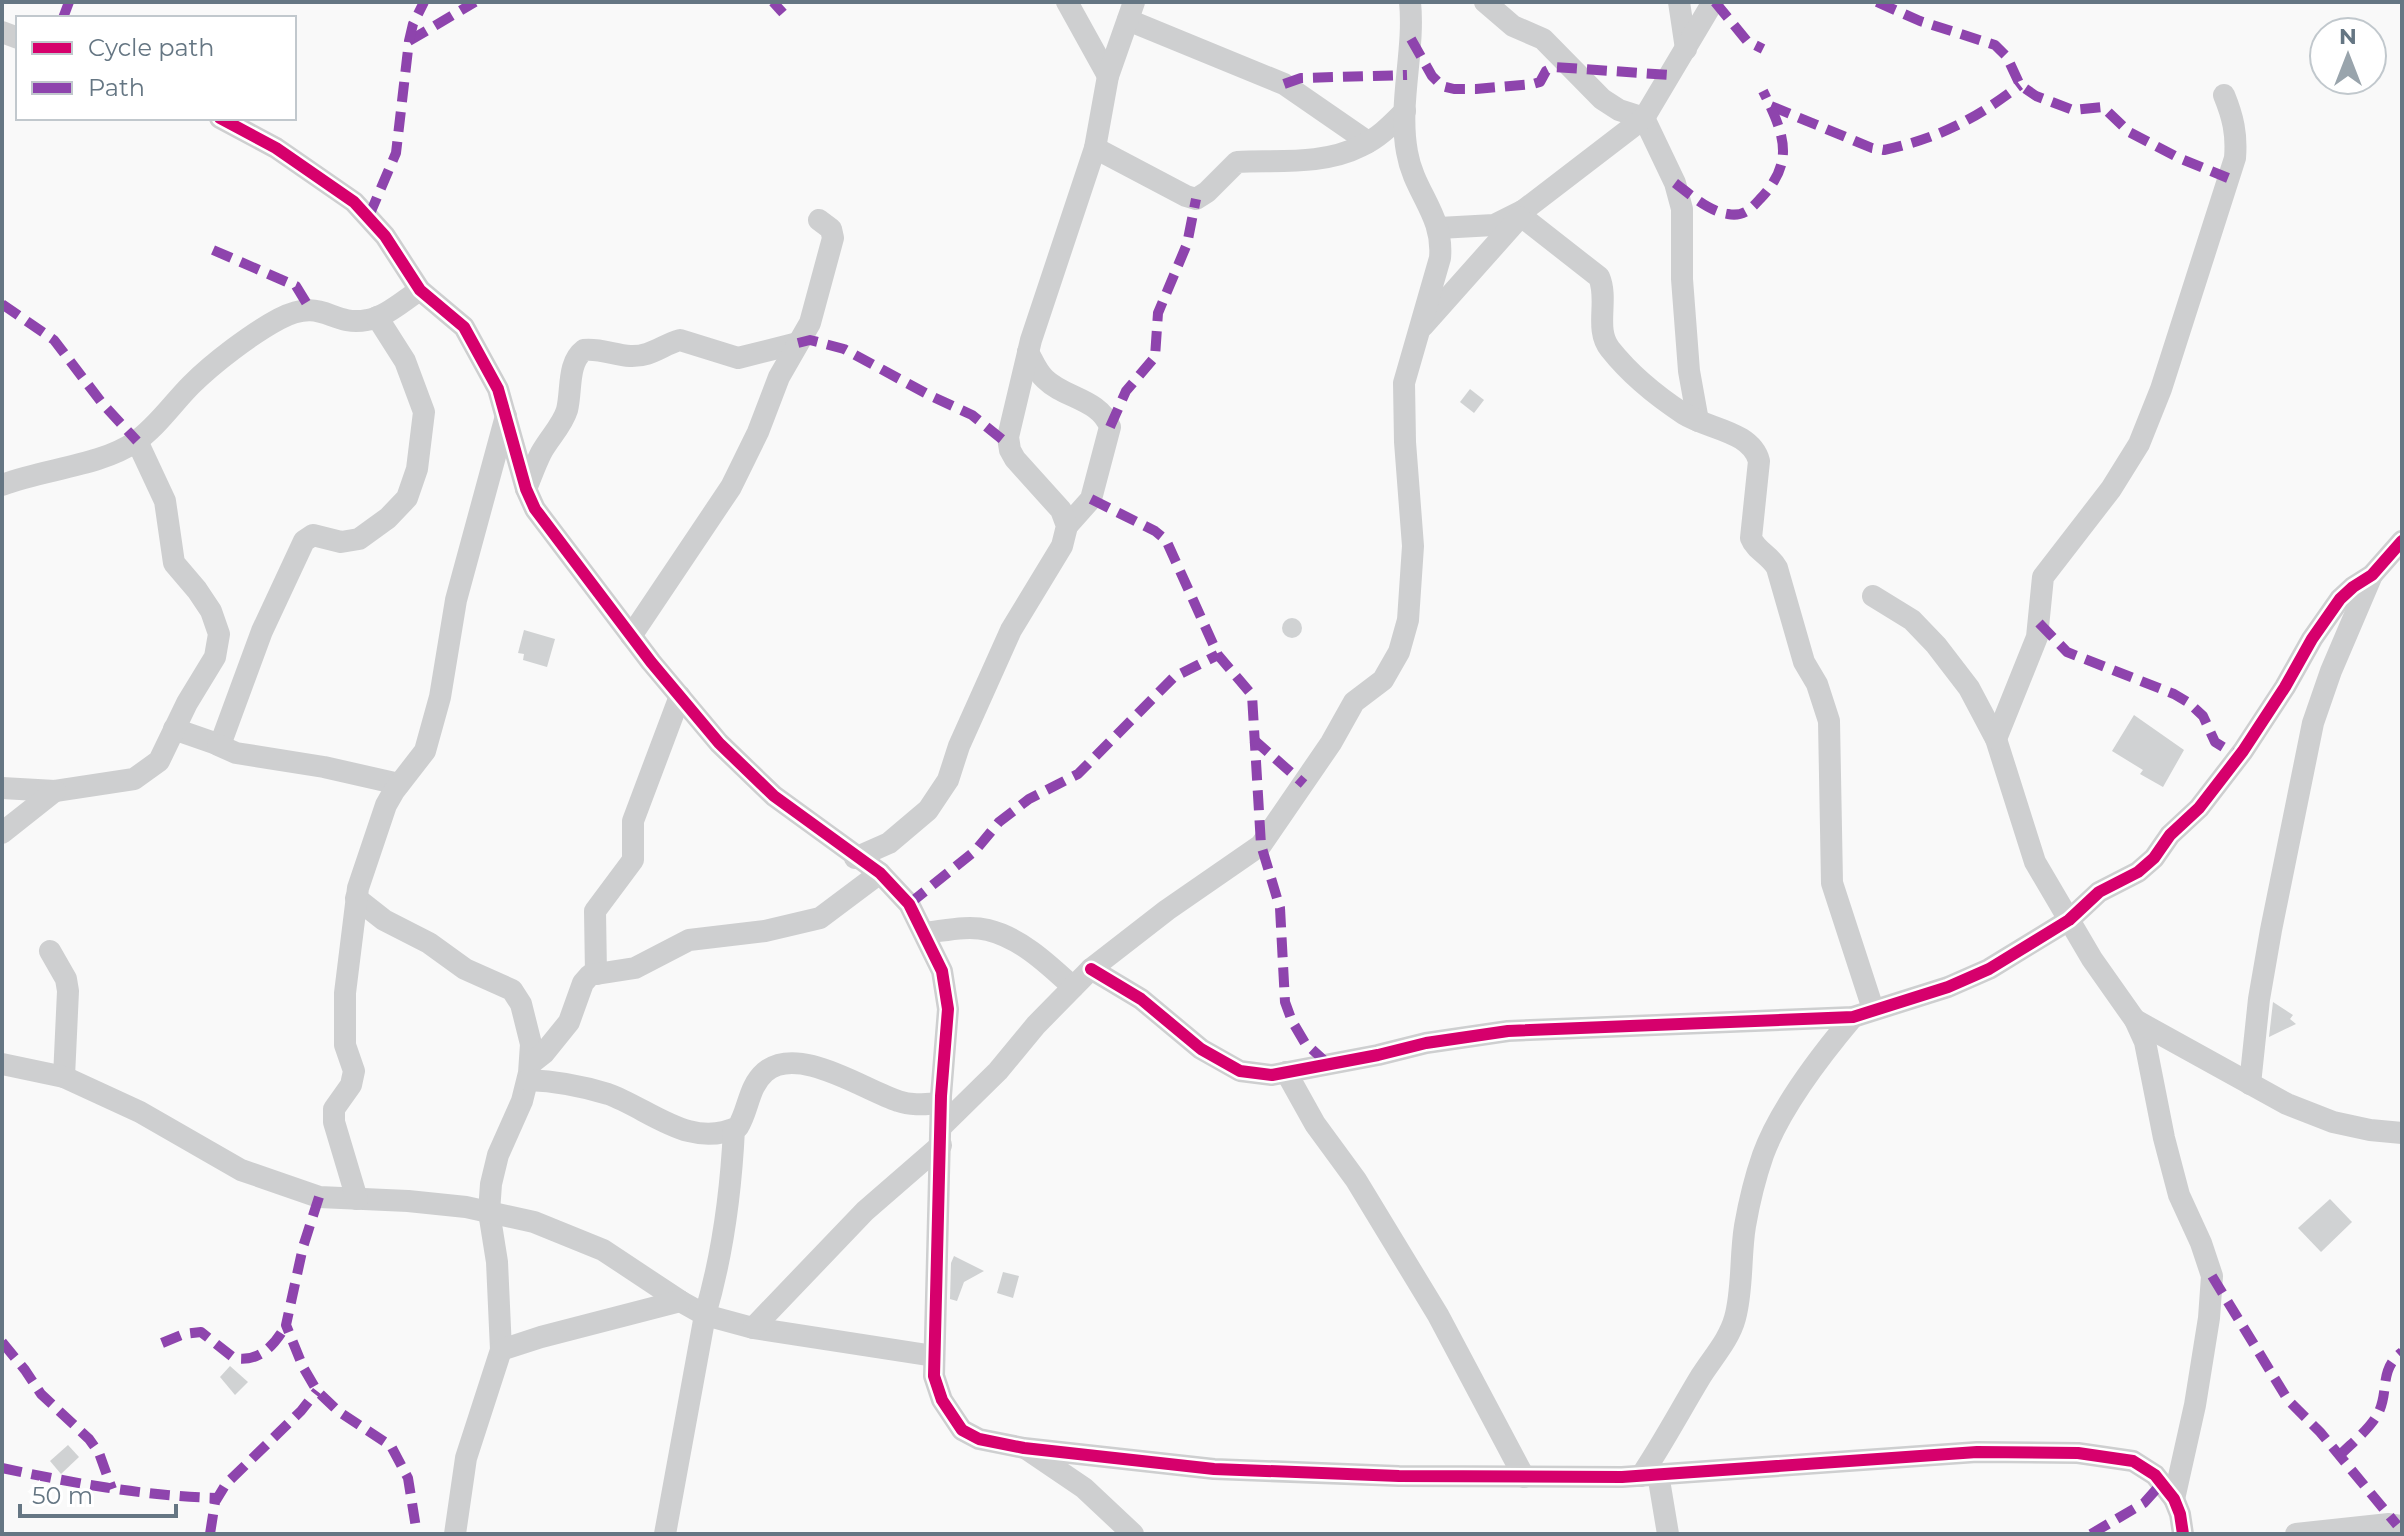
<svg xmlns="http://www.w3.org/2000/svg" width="2404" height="1536" font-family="Montserrat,sans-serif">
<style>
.building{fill:#d0d2d3}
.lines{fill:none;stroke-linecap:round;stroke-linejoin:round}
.minor{stroke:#cecfd0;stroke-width:22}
.quiet{stroke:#8e44ad;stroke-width:10;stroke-dasharray:20 10;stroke-linecap:butt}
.cycleway-casing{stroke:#fff;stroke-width:17}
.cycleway{stroke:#d6006c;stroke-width:12}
</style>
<rect width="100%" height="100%" fill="#f9f9f9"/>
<!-- building -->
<g class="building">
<polygon points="1470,389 1484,400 1474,413 1460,402"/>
<circle cx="1292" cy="628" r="10"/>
<polygon points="524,630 555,639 547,667 523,660 524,654 518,653"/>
<polygon points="2134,715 2184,750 2163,787 2140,774 2143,770 2112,751"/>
<polygon points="2273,1002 2293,1015 2290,1019 2296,1024 2269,1037"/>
<polygon points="2330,1199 2352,1222 2321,1252 2298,1228"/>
<polygon points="954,1256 984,1271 964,1282 957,1301 950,1299 951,1263"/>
<polygon points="1003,1272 1019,1276 1013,1298 997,1293"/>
<polygon points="230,1366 248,1382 235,1395 220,1377"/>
<polygon points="68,1445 79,1457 61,1474 50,1461"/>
</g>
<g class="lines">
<!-- minor -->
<g class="minor">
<polyline points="1067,2 1108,76"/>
<polyline points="1485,2 1513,26 1543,39 1602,99 1619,110 1644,118 1675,183 1682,209 1682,279 1689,371 1698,421"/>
<polyline points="1679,2 1686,49"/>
<polyline points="1128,20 1284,84 1368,142"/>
<polyline points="2,32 18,38"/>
<polyline points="220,118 276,148 354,202 385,236 420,290 464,327 498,389 526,489 535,509 651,662 719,743 774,796 880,873 909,904 942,971 948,1009 941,1096 934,1376 942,1400 962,1430 979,1439 1024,1448 1214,1469 1399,1476 1622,1477 1977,1452 2078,1453 2133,1461 2155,1475 2174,1499 2180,1514 2183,1534"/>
<path d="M 1095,148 L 1186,196 L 1196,199 L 1207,192 L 1237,162 C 1278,160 1324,165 1361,146 C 1379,138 1392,124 1405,111"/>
<path d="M 1524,210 L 1521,216 L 1599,277 C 1609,300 1594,329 1610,349 C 1629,373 1658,397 1684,414 C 1708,429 1751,431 1759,461 L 1751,538 C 1756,551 1770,555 1777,568 L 1804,662 L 1817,684 L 1829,721 L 1832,883 L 1873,1009"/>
<polyline points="1439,228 1494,225 1524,210 1644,118 1713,2"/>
<polyline points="1423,326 1520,217"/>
<path d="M 1028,352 C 1033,361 1037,372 1045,379 C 1064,398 1100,399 1110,427 L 1091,499 L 1067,526"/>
<path d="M 2,485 C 43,469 100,466 135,442 C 156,428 173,403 191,385 C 213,363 251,334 279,319 C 324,296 330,327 367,320 C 386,317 404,300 420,290"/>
<path d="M 526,489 C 531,477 535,465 541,453 C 549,438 562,426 567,410 C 572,390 567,363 584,350 C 599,348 615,355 630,356 C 651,357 662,345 680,340 L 738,358 L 798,343"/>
<polyline points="1873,596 1912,620 1936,645 1969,688 1996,739 2035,862 2092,959 2135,1020 2145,1042 2164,1138 2179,1195 2201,1243 2212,1276 2209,1318 2195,1405 2174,1499"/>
<polyline points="631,636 731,487 758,432 779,377 810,323 833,238 831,229 819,220"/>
<polyline points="174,729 220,745 262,631 304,541 313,535 341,542 359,539 388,518 407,498 417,469 424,412 405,361 377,317"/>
<path d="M 1996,739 L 2037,637 L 2043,577 L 2111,489 L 2139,444 L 2161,389 L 2235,158 C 2237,134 2233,117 2224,95"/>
<polyline points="218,745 236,753 324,767 399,784"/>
<polyline points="2,788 55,791 134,779 159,761 187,703 215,657 219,634 211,611 197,590 174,563 165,501 137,441"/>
<polyline points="2,833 55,791"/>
<polyline points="855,858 889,843 928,810 948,780 959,746 1011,630 1062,546 1067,526 1061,510 1015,459 1010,450 1008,437 1031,340 1095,148 1108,76 1134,2"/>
<polyline points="356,898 384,920 429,943 465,969 512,990 521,1004 531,1044 529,1073 522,1101 498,1155 491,1184 489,1212 497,1262 501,1350 466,1458 455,1534"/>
<path d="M 924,933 C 944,931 967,925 988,930 C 1021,938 1049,965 1073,987"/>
<polyline points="50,951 66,979 68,991 64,1077"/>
<polyline points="1091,969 1141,999 1201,1049 1240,1071 1272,1075 1378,1055 1426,1043 1508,1031 1853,1017 1948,987 1989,969 2069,920 2099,892 2138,872 2154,858 2170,835 2199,808 2243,751 2285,687 2312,639 2340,599 2353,587 2372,575 2402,541"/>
<polyline points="596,974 595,911 633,860 633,821 680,696"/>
<polyline points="2135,1020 2287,1104 2333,1122 2370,1130 2402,1133"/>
<polyline points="2,1064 64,1077 140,1112 241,1170 319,1197 408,1201 466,1207 534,1222 603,1250 680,1301 705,1315 753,1328 934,1356"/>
<polyline points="530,1064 544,1053 569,1022 583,983 590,975 635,968 689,940 765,931 820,918 880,873"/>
<polyline points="1286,1072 1315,1124 1356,1180 1438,1315 1524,1477"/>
<path d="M 528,1080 C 555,1081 582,1086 608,1094 C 650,1109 690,1150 738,1127 C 749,1109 748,1087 765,1072 C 798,1044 864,1090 898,1101 C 912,1106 926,1104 941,1103"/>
<polyline points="2250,1084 2259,999 2271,930 2313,723 2331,671 2372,575"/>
<path d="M 941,1127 L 998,1071 L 1036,1025 L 1091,969 L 1167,910 L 1261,845 L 1331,743 L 1354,702 L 1383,680 L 1399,652 L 1408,620 L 1413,546 L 1405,442 L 1404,383 L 1440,258 C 1444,215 1414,193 1407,152 C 1398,103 1415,51 1410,2"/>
<polyline points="357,1199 334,1122 334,1109 351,1085 354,1071 345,1045 345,993 358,888 386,805 394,791 425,751 440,697 456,600 506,416"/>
<polyline points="753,1328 865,1211 941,1145"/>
<polyline points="501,1350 541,1337 680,1301"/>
<polyline points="1028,1450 1084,1488 1133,1534"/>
<polyline points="1658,1474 1668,1534"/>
<path d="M 1641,1476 C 1663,1443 1681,1409 1701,1376 C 1713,1357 1729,1340 1735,1318 C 1743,1289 1740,1256 1745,1226 C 1749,1203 1755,1178 1763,1155 C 1780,1108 1821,1055 1853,1017"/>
<path d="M 665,1534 L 705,1315 C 723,1254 731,1192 734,1129"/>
<polyline points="2296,1534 2389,1524 2402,1526"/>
</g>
<!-- quiet -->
<g class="quiet">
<polyline points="773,2 783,13"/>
<polyline points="1715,2 1747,41 1763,49"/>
<polyline points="1877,2 1920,21 1995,45 2007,57 2020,85 2036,96 2073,110 2103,107 2129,132 2179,158 2228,178"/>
<polyline points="63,18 69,2"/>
<polyline points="1411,39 1432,76 1442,86 1454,89 1476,89 1533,84 1540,82 1546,71 1554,67 1670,75"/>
<polyline points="409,41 475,2"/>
<polyline points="1284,84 1301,78 1407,75"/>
<path d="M 1771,106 L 1872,148 L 1884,150 C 1939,138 1976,119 2020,85"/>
<path d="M 1675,183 C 1691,195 1708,211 1728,214 C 1743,217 1751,209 1760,199 C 1796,161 1784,134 1763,91"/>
<polyline points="369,216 396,153 409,41 413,24 424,2"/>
<polyline points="213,250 296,286 310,309"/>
<polyline points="2,304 54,340 102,403 137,441"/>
<polyline points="798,343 810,340 844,349 929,395 972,415 1008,444"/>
<polyline points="1110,427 1126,391 1155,357 1158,313 1187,244 1196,199"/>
<polyline points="1091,499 1155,531 1166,540 1218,655 1252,695 1261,845 1280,908 1285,1002 1292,1021 1305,1043 1327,1063"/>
<polyline points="2039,623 2067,652 2174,694 2189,703 2203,716 2215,742 2238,756"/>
<polyline points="1253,739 1304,784"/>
<polyline points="909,904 975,851 999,822 1029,799 1078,774 1174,677 1218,655"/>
<polyline points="319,1197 303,1247 286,1325 303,1367 317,1391 338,1411 391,1446 408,1478 417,1534"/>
<polyline points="2212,1276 2288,1400 2320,1432 2397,1525"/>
<polyline points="2,1342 25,1370 41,1394 89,1439 99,1453 112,1489"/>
<path d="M 162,1343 L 184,1334 L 201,1332 L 234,1358 C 259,1363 275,1345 286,1325"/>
<path d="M 2340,1455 C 2352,1443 2367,1431 2376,1417 C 2391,1393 2377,1371 2402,1352"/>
<path d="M 2,1468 C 73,1483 144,1496 217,1498"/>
<polyline points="210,1534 215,1502 226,1484 301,1411 317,1391"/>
<polyline points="2091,1534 2144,1503 2162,1483"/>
</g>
<!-- cycleway casing -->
<g class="cycleway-casing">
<g id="cycleway">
<polyline points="220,118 276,148 354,202 385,236 420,290 464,327 498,389 526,489 535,509 651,662 719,743 774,796 880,873 909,904 942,971 948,1009 941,1096 934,1376 942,1400 962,1430 979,1439 1024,1448 1214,1469 1399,1476 1622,1477 1977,1452 2078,1453 2133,1461 2155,1475 2174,1499 2180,1514 2183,1534"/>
<polyline points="1091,969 1141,999 1201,1049 1240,1071 1272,1075 1378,1055 1426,1043 1508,1031 1853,1017 1948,987 1989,969 2069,920 2099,892 2138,872 2154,858 2170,835 2199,808 2243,751 2285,687 2312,639 2340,599 2353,587 2372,575 2402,541"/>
</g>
</g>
<!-- cycleway -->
<use href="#cycleway" class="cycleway"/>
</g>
<!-- border -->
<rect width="2404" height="1536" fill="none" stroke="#657683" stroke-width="8"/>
<!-- legend -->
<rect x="16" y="16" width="280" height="104" fill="#ffffff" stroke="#c1c8cd" stroke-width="2"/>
<rect x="32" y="42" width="40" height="12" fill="#d6006c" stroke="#c1c8cd" stroke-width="2"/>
<text x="88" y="56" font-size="24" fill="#657683">Cycle path</text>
<rect x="32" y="82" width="40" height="12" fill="#8e44ad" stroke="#c1c8cd" stroke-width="2"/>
<text x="88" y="96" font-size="24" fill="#657683">Path</text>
<!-- north arrow -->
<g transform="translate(2348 56)"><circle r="38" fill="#ffffff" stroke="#c1c8cd" stroke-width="2"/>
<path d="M0-6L14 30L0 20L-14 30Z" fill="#99a4ac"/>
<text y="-12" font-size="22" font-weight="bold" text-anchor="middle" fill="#657683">N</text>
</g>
<!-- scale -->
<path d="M20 1504v12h156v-12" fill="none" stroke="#657683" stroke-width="4"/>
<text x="32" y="1504" font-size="24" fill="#657683" stroke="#ffffff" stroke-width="6" paint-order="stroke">50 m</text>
</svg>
